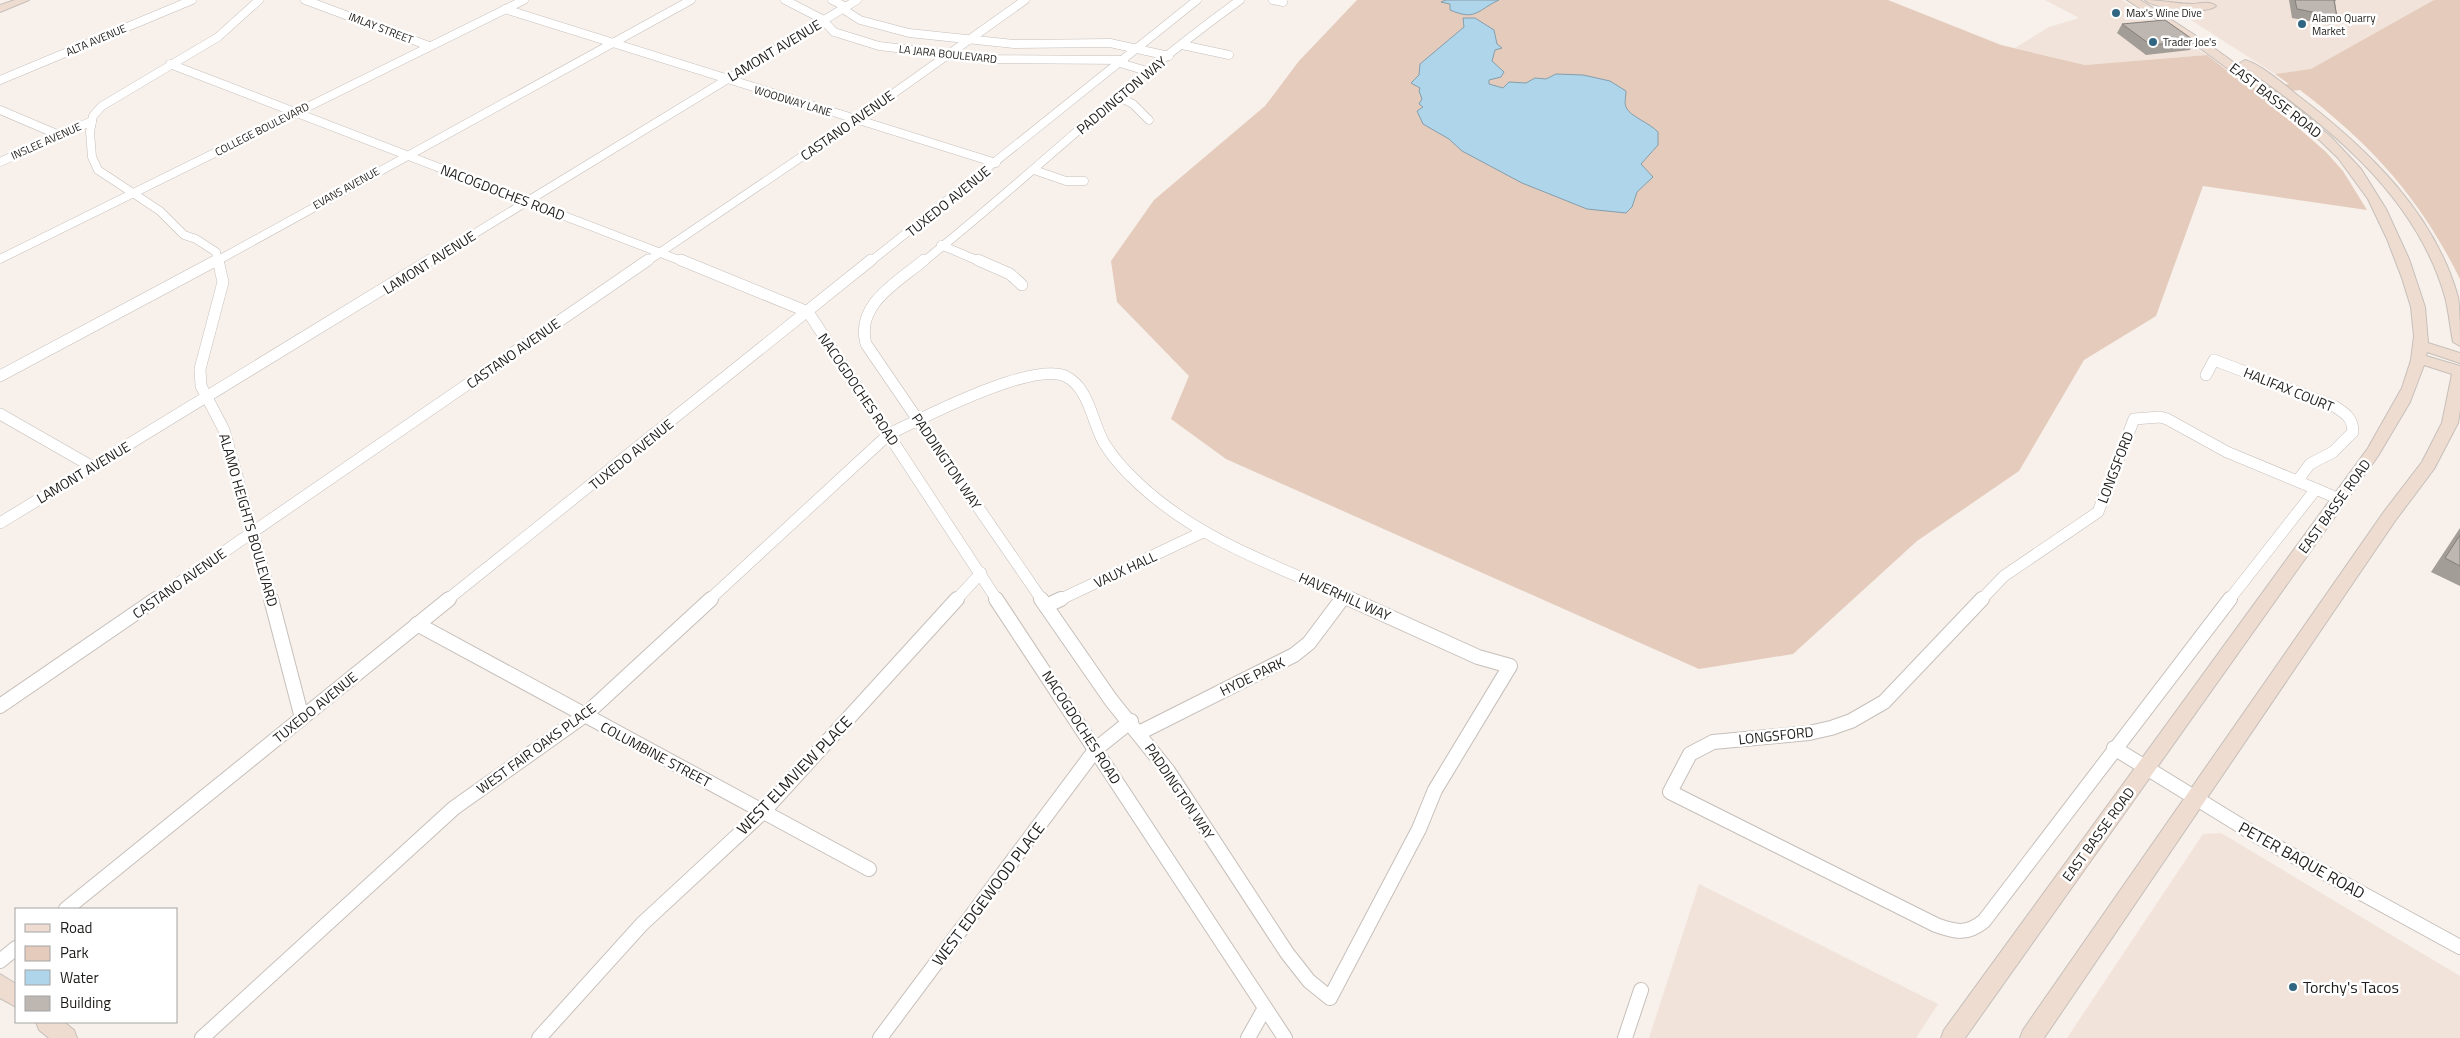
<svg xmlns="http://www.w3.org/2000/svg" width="2460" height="1038" font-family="'Titillium Web',sans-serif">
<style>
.built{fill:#f2e3da}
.green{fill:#e4cbbb}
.water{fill:#afd5eb;stroke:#849eac}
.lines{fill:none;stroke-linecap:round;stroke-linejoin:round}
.street-far2-casing{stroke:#c6bfba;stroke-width:9}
.street-far1-casing{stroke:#c6bfba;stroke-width:12}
.street-casing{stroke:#c6bfba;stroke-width:16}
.secondary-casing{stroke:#c6bfba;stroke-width:2}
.street-far2{stroke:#fff;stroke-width:8}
.street-far1{stroke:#fff;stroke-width:11}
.street{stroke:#fff;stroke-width:14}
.secondary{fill:#eedcd0;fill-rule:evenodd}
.wall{fill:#a39d98}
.building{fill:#bdb6b1;stroke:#847f7c}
.poi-dot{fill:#306681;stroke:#fff;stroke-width:2}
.labels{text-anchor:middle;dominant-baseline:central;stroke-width:5;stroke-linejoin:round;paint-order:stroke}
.far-poi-label{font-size:11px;fill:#1e1c1a;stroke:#fff;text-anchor:start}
.far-street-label{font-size:11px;fill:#1e1c1a;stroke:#fff}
.street-label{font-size:14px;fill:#1e1c1a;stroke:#fff}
.near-street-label{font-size:16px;fill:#1e1c1a;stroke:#fff}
.near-poi-label{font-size:16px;fill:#1e1c1a;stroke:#fff;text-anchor:start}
</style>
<rect width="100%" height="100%" fill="#f7f0eb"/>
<!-- built -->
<g class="built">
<polygon points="2045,0 2122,0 2207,55 2085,65 2015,48 2049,27 2079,18"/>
<polygon points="2160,0 2437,0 2362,63 2275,74"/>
<polygon points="2221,833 2460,976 2460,1038 2067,1038 2203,834"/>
<polygon points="1699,884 1938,1004 1916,1038 1649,1038"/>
</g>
<!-- green -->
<path class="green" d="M 1357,0 L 1888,0 L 2001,45 L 2085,65 L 2207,55 L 2250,88 L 2289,84 L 2275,74 L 2311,69 L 2434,0 L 2460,0 L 2460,279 C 2420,198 2372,145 2300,90 L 2259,94 L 2326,152 L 2343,171 L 2367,210 L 2203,186 L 2156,316 L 2084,360 L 2019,471 L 1917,541 L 1793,654 L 1699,669 L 1226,459 L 1171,419 L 1189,376 L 1117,302 L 1111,261 L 1154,200 L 1265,106 L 1299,61 Z"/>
<!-- water -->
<g class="water">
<path d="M 1446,0 L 1499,0 C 1476,11 1476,21 1450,10 L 1450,4 L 1441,2 Z"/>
<path d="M 1463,18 L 1475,18 L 1494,30 L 1497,44 L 1502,48 L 1495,50 L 1492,61 L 1504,72 L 1501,77 L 1489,80 L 1489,84 L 1503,88 L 1509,82 L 1526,83 L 1535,78 L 1546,79 L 1556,74 L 1583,75 L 1610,81 L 1626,91 C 1626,96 1624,103 1626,107 C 1629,116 1650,123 1658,132 L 1658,145 L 1641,164 L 1653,177 L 1637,192 L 1632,207 L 1626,213 L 1587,209 L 1522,183 L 1462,151 L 1449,139 L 1423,124 L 1417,111 L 1423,107 L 1419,104 L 1422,99 L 1419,91 L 1420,88 L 1411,83 L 1419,75 L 1420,64 L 1464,27 Z"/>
</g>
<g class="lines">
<!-- street-far2 casing -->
<g class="street-far2-casing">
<g id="street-far2">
<polyline points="305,0 429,46"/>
<polyline points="785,0 822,19 834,32 879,46 991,59 1124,60"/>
<polyline points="832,0 846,7 846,11 860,20 909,33 1014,44 1110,43 1169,56"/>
<polyline points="1273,0 1283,2"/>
<polyline points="505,9 996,163"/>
<polyline points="1182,45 1229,55"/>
<polyline points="1120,63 1150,72"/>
<polyline points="170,64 684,262"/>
<polyline points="0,80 192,0"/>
<polyline points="1119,97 1133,104 1149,120"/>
<polyline points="0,110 59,135"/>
<polyline points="0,162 92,121"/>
<polyline points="1034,170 1066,181 1084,181"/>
<polyline points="941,245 981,262"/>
<polyline points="0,259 524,0"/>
<polyline points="215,262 691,0"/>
<polyline points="218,262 216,252 196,239 184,235 160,211 98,170 92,157 90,132 93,116 102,106 218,37 259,0"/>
<polyline points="428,262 857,0"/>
<polyline points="646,262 856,120 1025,0"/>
<polyline points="870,262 1197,0"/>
<path d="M 923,262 C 1030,177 1128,80 1240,0"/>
</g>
</g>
<!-- street-far1 casing -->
<g class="street-far1-casing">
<g id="street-far1">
<polyline points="218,260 223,282 200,369 201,386 224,430 272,600"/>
<polyline points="681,260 808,312 997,600"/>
<polyline points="978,260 1010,274 1022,285"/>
<path d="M 2206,375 L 2214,360 L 2334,406 C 2345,413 2353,418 2353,432 L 2333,452 L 2310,464 L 2298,480"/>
<polyline points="0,376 217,260"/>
<polyline points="0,414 91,466"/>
<polyline points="918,420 1042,600"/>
<path d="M 918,420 L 866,344 C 855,304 898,282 924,260"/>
<path d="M 918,420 C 947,406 1036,363 1065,376 C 1089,387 1092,422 1104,443 C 1113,458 1125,471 1138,483 C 1198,540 1279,567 1353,600"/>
<polyline points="2316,489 2339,499"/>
<polyline points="0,523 430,260"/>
<polyline points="154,600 648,260"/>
<polyline points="447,600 871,260"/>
<polyline points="709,600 889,434 918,420"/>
<polyline points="956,600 981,573"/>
<polyline points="1059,600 1203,532"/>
<polyline points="1341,600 1344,596"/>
<polyline points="1981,600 2004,576 2098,512 2134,419 2160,417 2167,419 2227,452 2316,489"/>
<polyline points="2229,600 2316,489"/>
</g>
</g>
<!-- street casing -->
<g class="street-casing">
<g id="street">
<polyline points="271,599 302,718"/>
<polyline points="996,599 1285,1038"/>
<polyline points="1041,599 1111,700 1168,771 1287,953 1309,981 1330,998 1419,829 1435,790 1510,666 1478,657 1350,599"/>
<path d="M 1982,599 L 1884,702 L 1851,721 L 1831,728 L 1809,733 L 1713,742 L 1690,754 L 1670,792 L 1936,925 C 1955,932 1967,935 1984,921 L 2230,599"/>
<polyline points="1046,606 1061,599"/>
<polyline points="417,624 869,869"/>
<polyline points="0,706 156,599"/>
<polyline points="1141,732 1294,655 1309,643 1342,599"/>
<polyline points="2114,748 2259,837 2460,947"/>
<polyline points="66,909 449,599"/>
<polyline points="0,961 16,948"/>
<polyline points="202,1038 454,808 585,715 711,599"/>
<polyline points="539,1038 642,924 763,812 957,599"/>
<polyline points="880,1038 1096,749 1131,721"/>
<polyline points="1248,1038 1265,1008"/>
<polyline points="1625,1038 1641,990"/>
</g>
</g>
<!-- secondary casing -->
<g class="secondary-casing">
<g id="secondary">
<polygon points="15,0 29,0 0,12 0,5"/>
<polygon points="2127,0 2140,0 2150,6 2204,41 2297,108 2331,137 2361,169 2386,209 2409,259 2425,307 2428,343 2460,353 2460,363 2427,352 2426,356 2460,366 2460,410 2458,423 2434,469 2395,521 2044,1038 2020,1038 2023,1030 2383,513 2422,462 2442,423 2452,374 2424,365 2410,402 2378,456 1965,1038 1941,1038 1944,1030 2368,448 2402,388 2411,360 2414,336 2411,307 2402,278 2387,239 2368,199 2338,158 2306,127 2196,45"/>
<path d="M 2145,0 C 2161,0 2177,4 2193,4 C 2201,3 2210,1 2216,6 C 2206,15 2155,9 2145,0 Z"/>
<path d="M 2245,60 C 2261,64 2287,87 2301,98 C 2368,149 2435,214 2458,297 C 2460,312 2460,331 2460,346 L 2453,342 C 2450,327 2449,312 2445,297 C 2416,194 2325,123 2241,65 L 2240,63 Z"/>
<polygon points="0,974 16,984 16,1007 0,998"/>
<polygon points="36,1022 64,1022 74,1030 77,1038 49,1038 39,1030"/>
</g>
</g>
<!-- street-far2 -->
<use href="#street-far2" class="street-far2"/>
<!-- street-far1 -->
<use href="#street-far1" class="street-far1"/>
<!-- street -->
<use href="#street" class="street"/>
<!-- secondary -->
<use href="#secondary" class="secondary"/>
</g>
<!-- wall -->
<g class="wall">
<polygon points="2289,0 2336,0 2335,2 2337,17 2332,25 2292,18"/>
<polygon points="2122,24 2195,41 2190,50 2146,55 2117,33"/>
<polygon points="2460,528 2460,586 2431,572"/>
</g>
<!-- building -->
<g class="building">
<polygon points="2295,0 2334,0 2337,17 2297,9"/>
<polygon points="2165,20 2195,41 2151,45 2122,24"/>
<polygon points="2460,535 2460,566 2445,558"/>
</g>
<!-- markers -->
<g class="poi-dot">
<circle cx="2116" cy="13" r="5"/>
<circle cx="2302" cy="24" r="5"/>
<circle cx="2153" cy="42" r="5"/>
<circle cx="2293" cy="987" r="5"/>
</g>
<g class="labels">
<!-- far-poi labels -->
<g class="far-poi-label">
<text x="2126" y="13">Max's Wine Dive</text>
<text x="2312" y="18">Alamo Quarry<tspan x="2312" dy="13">Market</tspan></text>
<text x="2163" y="42">Trader Joe's</text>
</g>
<!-- far-street labels -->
<g class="far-street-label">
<text transform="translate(381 28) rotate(21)">IMLAY STREET</text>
<text transform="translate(96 40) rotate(-23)">ALTA AVENUE</text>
<text transform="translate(948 54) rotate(6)">LA JARA BOULEVARD</text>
<text transform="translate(793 101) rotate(17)">WOODWAY LANE</text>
<text transform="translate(262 129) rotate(-27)">COLLEGE BOULEVARD</text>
<text transform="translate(46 141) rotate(-24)">INSLEE AVENUE</text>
<text transform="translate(346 188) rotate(-29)">EVANS AVENUE</text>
</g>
<!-- street labels -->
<g class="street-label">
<text transform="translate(774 50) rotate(-31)">LAMONT AVENUE</text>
<text transform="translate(1121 95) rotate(-40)">PADDINGTON WAY</text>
<text transform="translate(2276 100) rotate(38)">EAST BASSE ROAD</text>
<text transform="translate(847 125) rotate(-35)">CASTANO AVENUE</text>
<text transform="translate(503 192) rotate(21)">NACOGDOCHES ROAD</text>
<text transform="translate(948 201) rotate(-39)">TUXEDO AVENUE</text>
<text transform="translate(429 262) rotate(-32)">LAMONT AVENUE</text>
<text transform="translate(513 353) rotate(-35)">CASTANO AVENUE</text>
<text transform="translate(859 389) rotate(56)">NACOGDOCHES ROAD</text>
<text transform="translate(2289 389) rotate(22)">HALIFAX COURT</text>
<text transform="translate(631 454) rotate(-39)">TUXEDO AVENUE</text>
<text transform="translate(947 461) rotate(56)">PADDINGTON WAY</text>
<text transform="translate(2115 467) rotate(-69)">LONGSFORD</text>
<text transform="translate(83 472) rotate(-31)">LAMONT AVENUE</text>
<text transform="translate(2334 506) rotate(-54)">EAST BASSE ROAD</text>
<text transform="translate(249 520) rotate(74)">ALAMO HEIGHTS BOULEVARD</text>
<text transform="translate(1125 569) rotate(-25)">VAUX HALL</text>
<text transform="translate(179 583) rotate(-35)">CASTANO AVENUE</text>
<text transform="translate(1345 596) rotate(24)">HAVERHILL WAY</text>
<text transform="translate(1252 676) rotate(-26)">HYDE PARK</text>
<text transform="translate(315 707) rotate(-39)">TUXEDO AVENUE</text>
<text transform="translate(1082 727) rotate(57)">NACOGDOCHES ROAD</text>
<text transform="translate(1776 735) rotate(-6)">LONGSFORD</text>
<text transform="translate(536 748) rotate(-36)">WEST FAIR OAKS PLACE</text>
<text transform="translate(656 754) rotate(28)">COLUMBINE STREET</text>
<text transform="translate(1180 791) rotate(56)">PADDINGTON WAY</text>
<text transform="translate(2098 834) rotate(-54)">EAST BASSE ROAD</text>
</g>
<!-- near-street labels -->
<g class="near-street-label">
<text transform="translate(794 775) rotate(-46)">WEST ELMVIEW PLACE</text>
<text transform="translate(2302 860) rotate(29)">PETER BAQUE ROAD</text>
<text transform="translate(988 894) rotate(-53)">WEST EDGEWOOD PLACE</text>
</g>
<!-- near-poi labels -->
<g class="near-poi-label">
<text x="2303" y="987">Torchy's Tacos</text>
</g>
</g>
<!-- legend -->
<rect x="15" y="908" width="162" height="115" fill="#ffffff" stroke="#a5a4a3"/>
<rect x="25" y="924" width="25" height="8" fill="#eedcd0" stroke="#a5a4a3"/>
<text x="60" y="933" font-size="15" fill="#1e1c1a">Road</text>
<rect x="25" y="946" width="25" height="15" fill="#e4cbbb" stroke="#a5a4a3"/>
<text x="60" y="958" font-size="15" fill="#1e1c1a">Park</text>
<rect x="25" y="970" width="25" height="15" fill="#afd5eb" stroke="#a5a4a3"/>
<text x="60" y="983" font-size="15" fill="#1e1c1a">Water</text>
<rect x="25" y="996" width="25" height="15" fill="#bdb6b1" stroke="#a5a4a3"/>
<text x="60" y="1008" font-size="15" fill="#1e1c1a">Building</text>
</svg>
